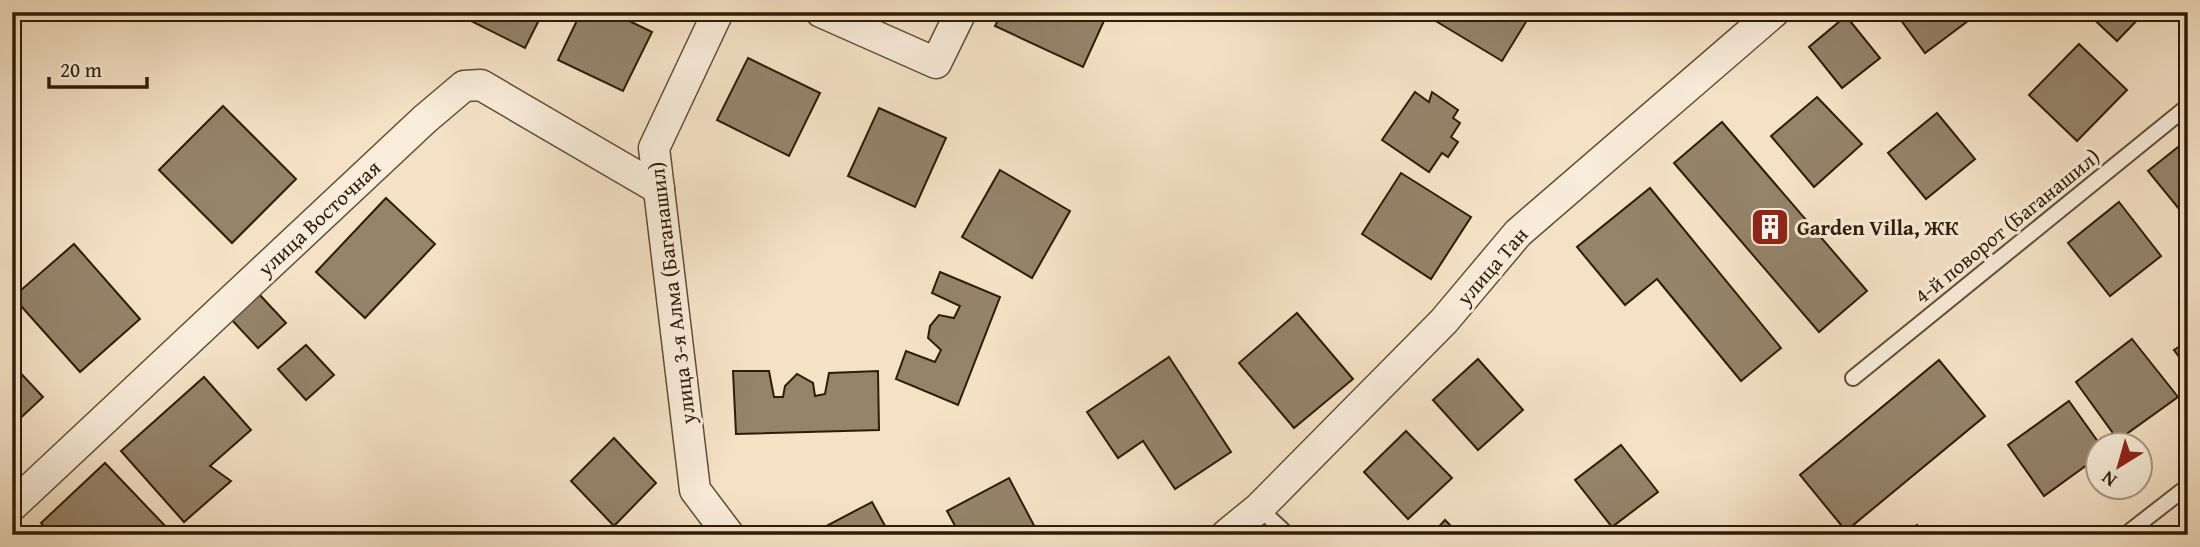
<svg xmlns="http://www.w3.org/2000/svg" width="2200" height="547" font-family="'Gentium Book Plus',serif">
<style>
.building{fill:#95836a;stroke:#2e1c06;stroke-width:2}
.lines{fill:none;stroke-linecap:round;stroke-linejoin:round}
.lane-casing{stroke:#604e36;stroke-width:18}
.street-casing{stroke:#604e36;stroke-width:33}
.lane{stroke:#f8ecda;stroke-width:14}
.street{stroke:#f8ecda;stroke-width:30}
.labels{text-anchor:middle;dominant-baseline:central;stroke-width:6;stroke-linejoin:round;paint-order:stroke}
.street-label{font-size:21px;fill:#2e1c06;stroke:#f8ecda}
.poi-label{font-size:21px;font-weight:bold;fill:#2e1c06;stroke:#f8ecda;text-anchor:start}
</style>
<rect width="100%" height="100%" fill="#f5e2c6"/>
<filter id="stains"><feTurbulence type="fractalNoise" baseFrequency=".00286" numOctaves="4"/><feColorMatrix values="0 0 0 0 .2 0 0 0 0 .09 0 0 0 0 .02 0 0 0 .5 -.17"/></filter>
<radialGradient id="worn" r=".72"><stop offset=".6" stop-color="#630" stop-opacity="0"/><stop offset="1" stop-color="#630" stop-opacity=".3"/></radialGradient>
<!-- building -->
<g class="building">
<polygon points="460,12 543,12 525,48 459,15"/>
<polygon points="581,12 611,12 652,32 623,91 558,60"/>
<polygon points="1002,12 1108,12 1083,67 995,26"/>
<polygon points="1432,12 1532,12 1502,61 1429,17"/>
<polygon points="1895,12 1980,12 1925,53"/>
<polygon points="2086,12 2145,12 2117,41"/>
<polygon points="1846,16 1880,58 1842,88 1809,47"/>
<polygon points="2079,44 2127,90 2077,141 2029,95"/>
<polygon points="748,58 820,93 789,156 717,120"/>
<polygon points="1415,92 1429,102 1432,92 1458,110 1453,118 1460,123 1451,137 1458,142 1448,157 1442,153 1429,172 1382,140"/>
<polygon points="1817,97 1862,144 1814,187 1771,136"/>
<polygon points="223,106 296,179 232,243 159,170"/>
<polygon points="879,108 946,138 915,207 848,176"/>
<polygon points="1937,113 1975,159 1926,199 1888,153"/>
<polygon points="1722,122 1867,291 1819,332 1674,163"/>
<polygon points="2188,139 2188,220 2148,171"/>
<polygon points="1000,170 1070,211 1032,278 962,237"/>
<polygon points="1401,173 1471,217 1431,279 1362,234"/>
<polygon points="1650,188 1781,348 1741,381 1657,279 1625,305 1577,247"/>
<polygon points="386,198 435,244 365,318 316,272"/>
<polygon points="2119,202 2161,256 2110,296 2068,243"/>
<polygon points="74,244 140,319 80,372 13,297"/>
<polygon points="940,272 1000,297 958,405 896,379 906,351 935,362 941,350 928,338 930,326 939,315 954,318 960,306 932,293"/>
<polygon points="258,293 286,323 258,348 230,318"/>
<polygon points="1297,313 1353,379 1294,428 1239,363"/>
<polygon points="2132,339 2178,397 2118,440 2076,382"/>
<polygon points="2188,341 2188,369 2174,350"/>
<polygon points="306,345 334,375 306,400 278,369"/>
<polygon points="1169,357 1231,452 1175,489 1143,441 1118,458 1087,412"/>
<polygon points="1478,359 1523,410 1478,450 1433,400"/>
<polygon points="1939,360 1985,416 1846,531 1800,475"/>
<polygon points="12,364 43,397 12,426"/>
<polygon points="733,371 769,371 774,397 783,397 785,386 797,374 813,383 815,396 825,394 829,373 878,371 879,430 736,434"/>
<polygon points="204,377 251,430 210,466 231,481 184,522 121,451"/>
<polygon points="2069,401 2101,446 2098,457 2044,496 2008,445"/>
<polygon points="1406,431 1452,478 1408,519 1364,472"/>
<polygon points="614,438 656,483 614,526 571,481"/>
<polygon points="1621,445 1658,492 1612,527 1575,480"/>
<polygon points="105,463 170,531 166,535 52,535 41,523"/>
<polygon points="1009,478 1039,535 960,535 947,511"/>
<polygon points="872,502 890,535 811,535 811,534"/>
<polygon points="1445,520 1460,535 1431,535"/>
<polygon points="1917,525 1925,535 1905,535"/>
</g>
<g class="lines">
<!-- lane casing -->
<g class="lane-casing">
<g id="lane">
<polyline points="1853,378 2188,106"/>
<polyline points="1259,508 1288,535"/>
<polyline points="2125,535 2188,486"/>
</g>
</g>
<!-- street casing -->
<g class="street-casing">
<g id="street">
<polyline points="718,12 654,148 695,490 729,535"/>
<polyline points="821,12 936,63 961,12"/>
<polyline points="12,506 425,119 464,86 481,85 659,189"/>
<polyline points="1226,535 1259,508 1444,321 1518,233 1774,12"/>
</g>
</g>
<!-- lane -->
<use href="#lane" class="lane"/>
<!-- street -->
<use href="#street" class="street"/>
</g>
<!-- icons -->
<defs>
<g id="building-square" transform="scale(2.0125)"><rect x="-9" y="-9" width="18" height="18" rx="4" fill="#8f2418" stroke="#f8ecda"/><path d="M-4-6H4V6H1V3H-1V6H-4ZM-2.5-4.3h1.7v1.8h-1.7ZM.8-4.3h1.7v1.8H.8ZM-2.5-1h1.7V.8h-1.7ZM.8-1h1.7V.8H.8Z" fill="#fff"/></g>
</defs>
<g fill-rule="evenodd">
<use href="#building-square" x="1770" y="227"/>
</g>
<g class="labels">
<!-- street labels -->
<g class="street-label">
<text transform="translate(319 218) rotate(-43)">улица Восточная</text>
<text transform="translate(2007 226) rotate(-39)">4-й поворот (Баганашил)</text>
<text transform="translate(1492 266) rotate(-49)">улица Тан</text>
<text transform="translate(672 293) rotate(-97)">улица 3-я Алма (Баганашил)</text>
</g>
<!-- poi labels -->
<g class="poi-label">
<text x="1797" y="227">Garden Villa, ЖК</text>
</g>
</g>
<!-- margin -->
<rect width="2200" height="547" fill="none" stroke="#f5e2c6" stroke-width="42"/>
<rect x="14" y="14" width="2172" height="519" fill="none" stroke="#2e1c06" stroke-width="3.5"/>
<rect x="21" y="21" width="2158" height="505" fill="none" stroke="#2e1c06" stroke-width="2"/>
<!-- north arrow -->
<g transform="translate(2119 466) rotate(217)"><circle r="33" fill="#f8ecda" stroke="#a79985" stroke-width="2"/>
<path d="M0-5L12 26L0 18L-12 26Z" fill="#8f2418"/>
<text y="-10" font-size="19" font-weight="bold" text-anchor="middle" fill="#2e1c06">N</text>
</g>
<!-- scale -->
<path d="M49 77v10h98v-10" fill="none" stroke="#2e1c06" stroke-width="3.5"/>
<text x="60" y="77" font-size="21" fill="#2e1c06" stroke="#f8ecda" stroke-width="5" paint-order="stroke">20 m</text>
<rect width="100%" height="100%" filter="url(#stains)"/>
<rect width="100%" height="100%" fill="url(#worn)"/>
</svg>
